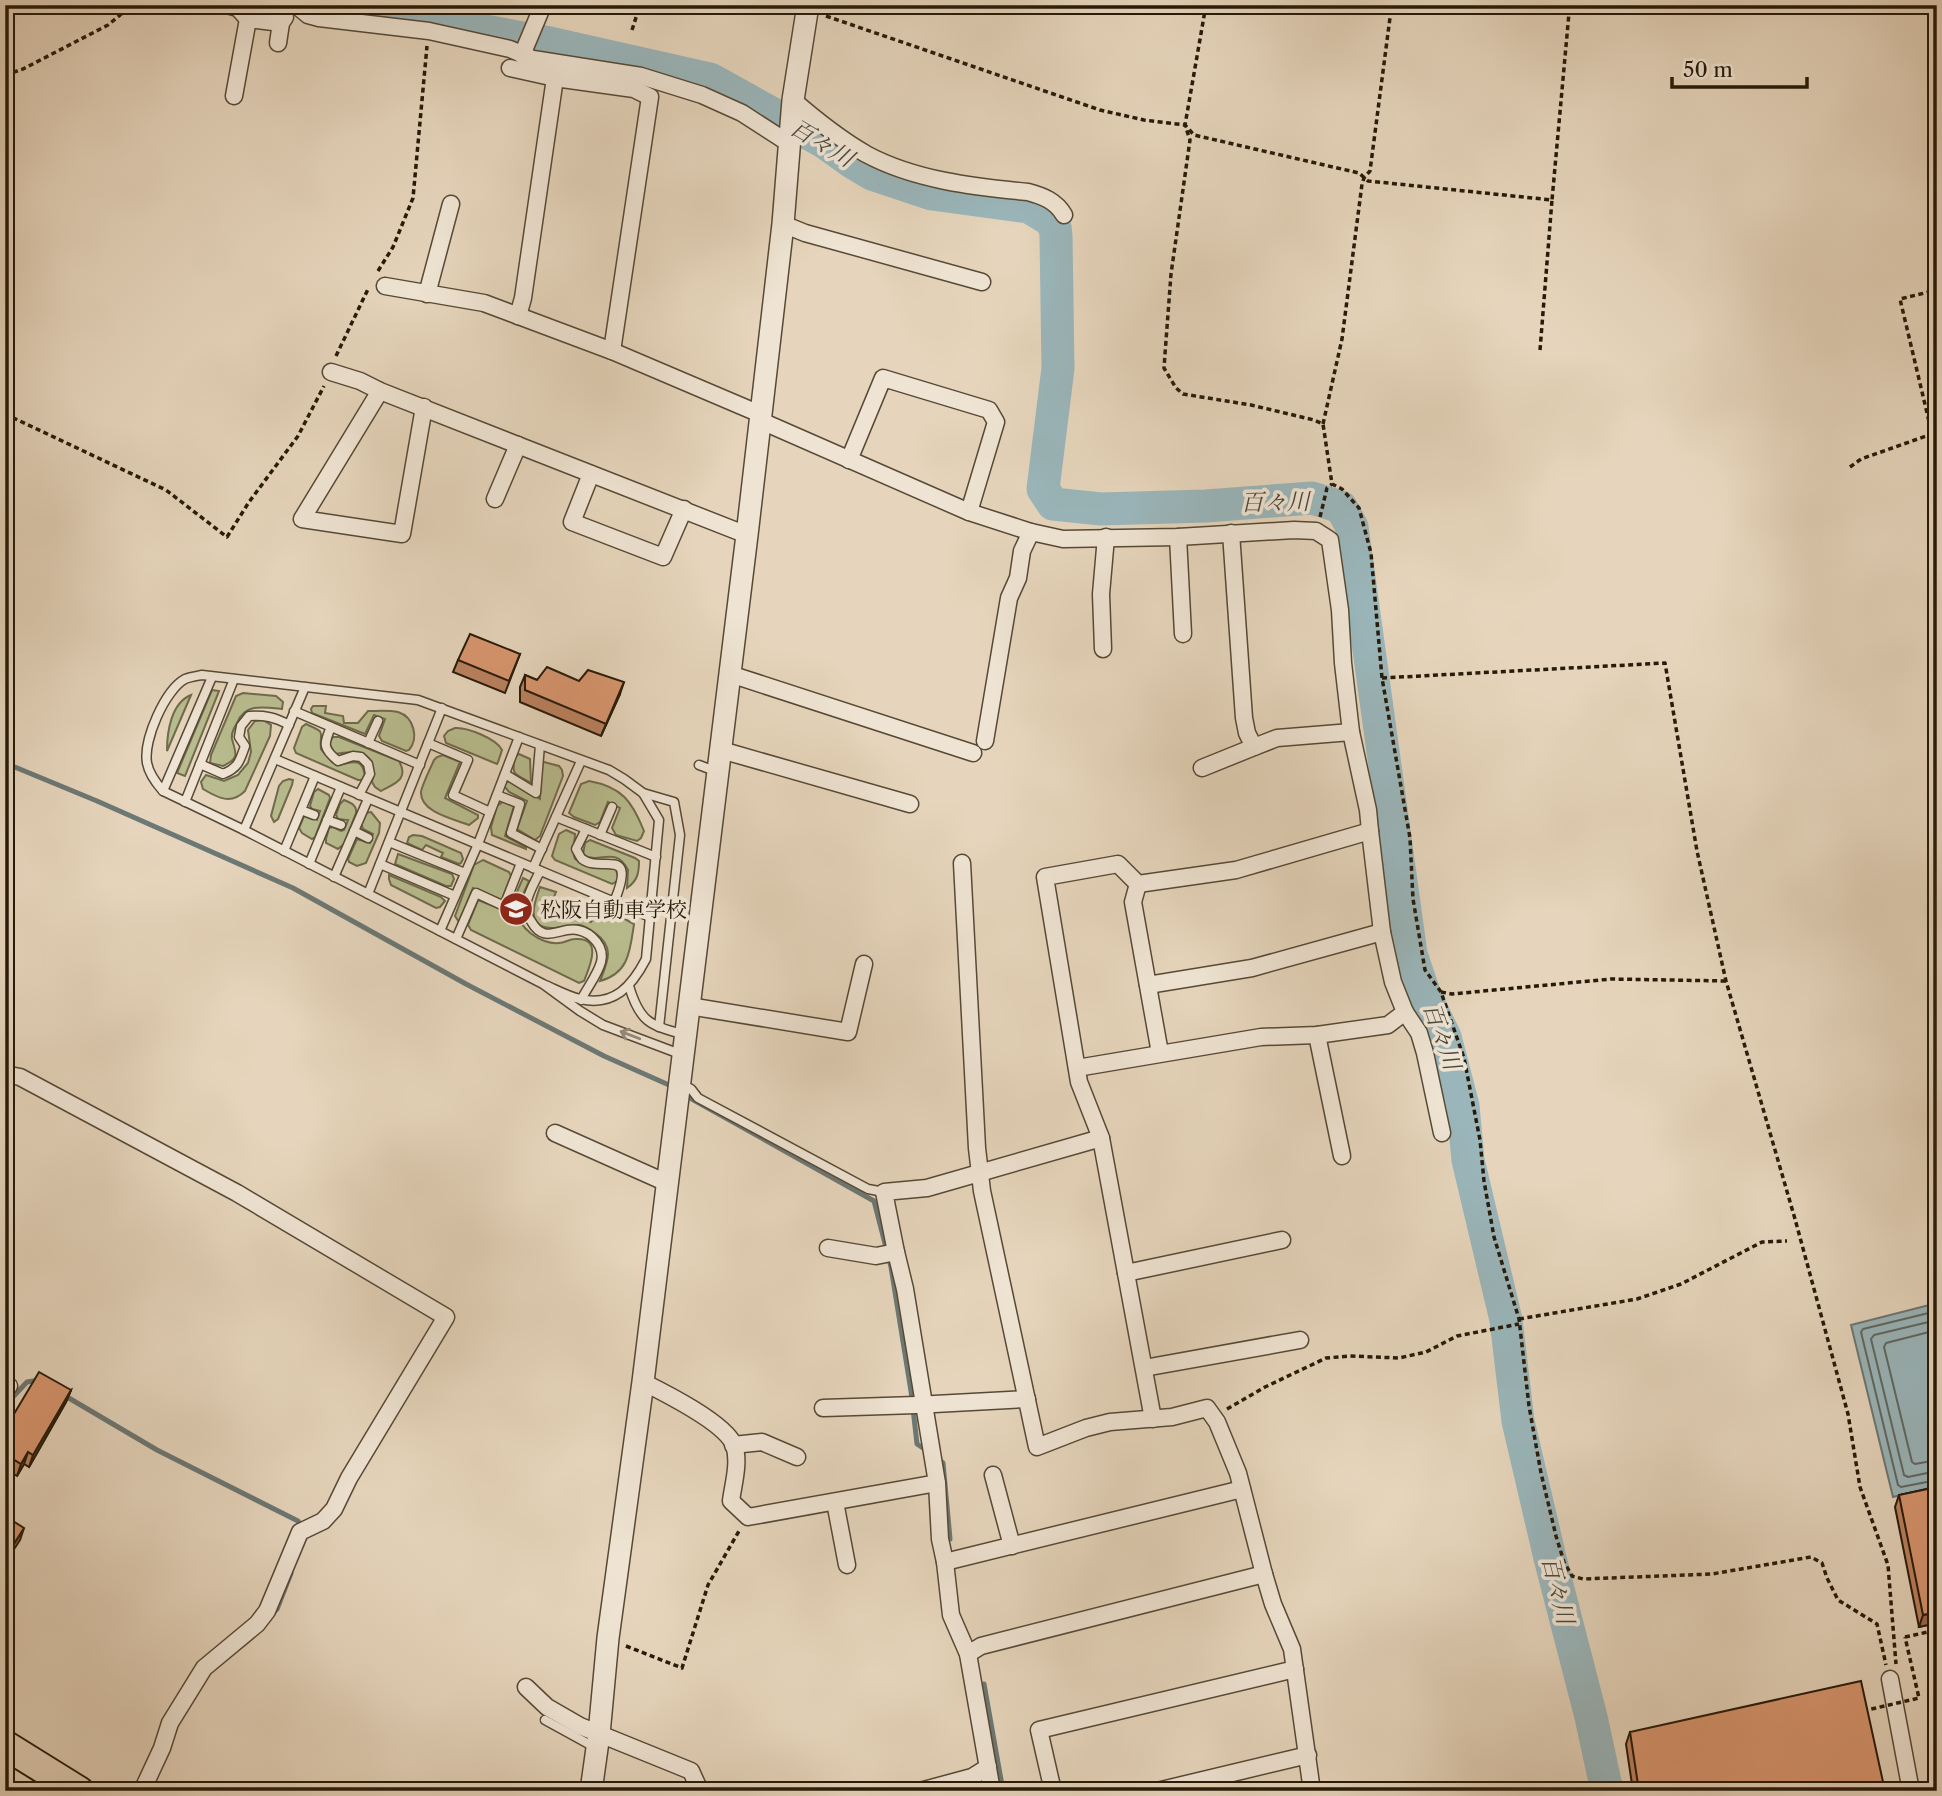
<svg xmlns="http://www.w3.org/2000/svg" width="1942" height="1796" font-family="'Libre Caslon Text','Noto Serif JP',serif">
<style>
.green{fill:#b8bc8e;stroke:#6f6b4c;stroke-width:2}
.water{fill:#9ab6bb;stroke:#6c7874;stroke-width:2}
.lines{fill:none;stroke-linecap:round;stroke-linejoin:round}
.shore{stroke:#606862;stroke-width:2}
.stream{stroke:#6c7874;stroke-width:5}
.river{stroke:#9ab6bb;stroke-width:33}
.service-casing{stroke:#564936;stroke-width:11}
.minor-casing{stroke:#564936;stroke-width:19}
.tertiary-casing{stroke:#564936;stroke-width:24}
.trunk-casing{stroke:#261a09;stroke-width:32}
.path{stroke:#261a09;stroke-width:3.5;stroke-dasharray:5 3.5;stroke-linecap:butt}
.service{stroke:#efe4d3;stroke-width:8}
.minor{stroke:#efe4d3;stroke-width:16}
.tertiary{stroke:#efe4d3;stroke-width:21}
.trunk{stroke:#e6d5bc;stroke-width:28}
.path-bridge{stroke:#261a09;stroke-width:3.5;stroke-dasharray:5 3.5;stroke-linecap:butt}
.wall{fill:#bb815f;stroke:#261a09;stroke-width:2}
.shaded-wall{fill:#98694e;stroke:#261a09;stroke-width:2}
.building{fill:#d9966f;stroke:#261a09;stroke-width:2}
.oneway{stroke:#958978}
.labels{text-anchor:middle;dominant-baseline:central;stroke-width:7;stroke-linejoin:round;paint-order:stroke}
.poi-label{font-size:21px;fill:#261a09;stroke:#efe4d3;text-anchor:start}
.water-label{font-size:23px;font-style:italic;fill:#49493e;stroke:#efe4d3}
</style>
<rect width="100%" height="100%" fill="#e6d5bc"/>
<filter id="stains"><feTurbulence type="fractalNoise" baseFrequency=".00286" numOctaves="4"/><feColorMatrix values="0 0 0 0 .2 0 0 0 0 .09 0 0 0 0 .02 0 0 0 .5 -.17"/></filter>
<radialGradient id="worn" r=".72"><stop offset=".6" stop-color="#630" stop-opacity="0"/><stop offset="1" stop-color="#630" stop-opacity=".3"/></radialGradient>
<!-- green -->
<g class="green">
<polygon points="212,690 219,691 185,776 177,773"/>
<path d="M 243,693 L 276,696 L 283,702 L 282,709 C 264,707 245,703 237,723 C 234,728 231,733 232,739 C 236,754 240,758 223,766 L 210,763 L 211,755 L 236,696 Z"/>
<path d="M 191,695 L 167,751 C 167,732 171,703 191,695 Z"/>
<path d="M 313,706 L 326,706 L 325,713 L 343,716 L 344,723 L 358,723 L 368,711 C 378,711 389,710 398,712 C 414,717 419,738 409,750 L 406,751 L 382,741 L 379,736 L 385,719 L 374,715 L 365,734 L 312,713 L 311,709 Z"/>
<path d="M 263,720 L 271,725 L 270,736 L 245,791 C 231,805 218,798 203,789 L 201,782 L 206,775 L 224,781 L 238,775 L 248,763 L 251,752 L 248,730 L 255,721 Z"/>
<path d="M 306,724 C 328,734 319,730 321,749 L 332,762 L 338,765 C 352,763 362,756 365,776 L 362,780 L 358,780 L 296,753 L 294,748 L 302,727 Z"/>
<path d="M 455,728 C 467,727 497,739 502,750 L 498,762 L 497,764 L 446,743 L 444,736 L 448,731 Z"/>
<path d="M 333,737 L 339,737 L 399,761 C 410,780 393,784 381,791 L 375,787 L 372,782 C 378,753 359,749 335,754 L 329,743 Z"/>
<path d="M 519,754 L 530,759 L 531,783 C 515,773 511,777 515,757 Z"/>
<path d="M 443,755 L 460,762 L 445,798 L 478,815 L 478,818 L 469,825 C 453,819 420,812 421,792 C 422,785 431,767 434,760 L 437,757 Z"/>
<polygon points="544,762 559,766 562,770 563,776 540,836 535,840 517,829 527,801 509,792 504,786 507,782 511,781 540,799 541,763"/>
<polygon points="289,779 293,780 292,785 278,819 274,822 271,816 279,786 283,781"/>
<path d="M 589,781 C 622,787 632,801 644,831 L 641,838 L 637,841 L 616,835 L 612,828 L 620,808 L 608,802 L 600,822 L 595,825 L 574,817 L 569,813 L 581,784 Z"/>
<polygon points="318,789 329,795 330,798 315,837 312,839 302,833 299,828 304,816 308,816 317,820 320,811 312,809 310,806 314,792"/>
<path d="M 344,800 C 351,803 357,805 356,813 L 344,844 L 338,849 L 326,843 L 326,839 L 329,828 L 333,827 L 341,831 L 344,830 L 348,820 L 338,819 L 336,815 L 340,804 Z"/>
<polygon points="504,801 514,806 505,836 526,847 526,849 492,835 491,827 497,806"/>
<polygon points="371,812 380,823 379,833 366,863 357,866 349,862 348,859 357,839 370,843 373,834 363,829 361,823 366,813"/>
<path d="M 566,830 L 575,834 C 575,844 571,850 575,859 L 593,868 L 610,866 L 616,870 L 618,876 L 617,881 L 612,884 L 555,860 L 552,856 L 559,834 Z"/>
<polygon points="413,835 422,836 461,853 463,859 461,863 459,864 441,857 443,853 426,845 422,850 407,843 409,837"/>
<path d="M 590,840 L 635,858 L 639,861 C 639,874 637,881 627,888 L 628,870 C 615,844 598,866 583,854 L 585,843 Z"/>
<polygon points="398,854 452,874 454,879 451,886 446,886 395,864"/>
<polygon points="483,860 509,872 511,876 502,900 473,888 459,922 455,916 474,865"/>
<polygon points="389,875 441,897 445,901 440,907 436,908 391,885 389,879"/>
<path d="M 523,878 L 529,881 C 526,889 520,899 518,907 C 515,927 541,945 559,943 C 565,943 569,939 575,939 C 603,937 590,966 584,981 L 579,983 L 471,930 L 468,925 L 478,900 L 508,912 Z"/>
<path d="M 540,887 L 556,892 L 552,902 L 579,908 L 576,917 L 591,922 L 596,916 L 603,920 L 614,913 L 634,924 C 630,951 629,973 600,981 C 608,961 615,947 595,933 C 591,930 585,926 580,925 C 571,924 561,928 553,928 C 525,928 534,903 540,887 Z"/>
</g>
<!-- water -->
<polygon class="water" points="1937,1303 1937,1486 1893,1497 1851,1325"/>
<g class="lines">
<!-- shore -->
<g class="shore">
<polyline points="1937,1311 1863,1329 1861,1332 1898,1485 1901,1487 1937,1480"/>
<polyline points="1937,1320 1874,1335 1871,1339 1904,1475 1908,1477 1937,1471"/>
<polyline points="1937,1330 1886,1343 1884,1347 1912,1462 1915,1464 1937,1460"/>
</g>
<!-- stream -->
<g class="stream">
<polyline points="5,763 97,801 293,888 466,984 604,1056 669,1085"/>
<polyline points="690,1098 874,1201 891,1267 911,1391 917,1444 929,1452"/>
<polyline points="62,1394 157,1450 298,1521 303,1529"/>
<polyline points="5,1398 10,1400 27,1382 39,1380"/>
<polyline points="937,1458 943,1463 950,1539"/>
<polyline points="272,1614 277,1609 291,1573"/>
<polyline points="984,1684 1003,1791"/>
</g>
<!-- river -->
<polyline class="river" points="346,5 550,43 710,79 824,142 852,162 872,174 932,194 1029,207 1049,219 1055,227 1056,236 1058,368 1043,489 1053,504 1101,509 1206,506 1312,498 1341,507 1352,527 1411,954 1425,996 1445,1037 1463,1106 1468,1160 1506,1320 1518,1421 1550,1558 1591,1717 1607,1791"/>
<!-- service casing -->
<g class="service-casing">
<g id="service">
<polyline points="294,711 420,765"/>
<path d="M 331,727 C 324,744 322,748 338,761 L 353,756 L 361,757 L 368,764 L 370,774 L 359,795"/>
<polyline points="368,743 378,721"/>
<polyline points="428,743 468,760 453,795 490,812"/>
<polyline points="275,759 650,917"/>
<path d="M 200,764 L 223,774 C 238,768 240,761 245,746 L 239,737 L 241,726 L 249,716 C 264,715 275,717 289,725"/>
<polyline points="699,765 715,771"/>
<polyline points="505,774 536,793 540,745"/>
<polyline points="163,791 212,677"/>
<polyline points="643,793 674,802 680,835 659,1027"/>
<polyline points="497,795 520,804 511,833 542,849"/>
<polyline points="185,802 234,679"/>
<polyline points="301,810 314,815"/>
<polyline points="556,817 656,857"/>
<polyline points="327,820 341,825"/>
<path d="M 586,829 L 576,849 C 578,852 580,857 582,859 C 601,874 638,844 614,902"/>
<polyline points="244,830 305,687"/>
<polyline points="354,831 368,838"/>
<polyline points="600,835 612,807"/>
<polyline points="389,842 465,873"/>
<polyline points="284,851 315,776"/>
<polyline points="309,864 341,787"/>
<polyline points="380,864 455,896"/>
<polyline points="533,868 581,761"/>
<path d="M 540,871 C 535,882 527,894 526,906 C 526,911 528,917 531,921 C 545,946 559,926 578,930 C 592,933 605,947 601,962 C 598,974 587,988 581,1000"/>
<polyline points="334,877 368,799"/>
<polyline points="368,894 442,708"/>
<polyline points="440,931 478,844 519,737"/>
<polyline points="456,939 476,893 504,906 521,863"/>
<path d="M 543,984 C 555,989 567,996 580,999 C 614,1007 632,986 646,959 L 659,820 L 643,793 L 624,779 L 609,770 L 418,700 L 202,675 C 197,676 190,677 185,679 C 165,690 143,740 147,763 C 149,774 156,783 163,791 L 244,830 L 543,984 L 580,1011 L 603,1025 L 680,1054"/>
<path d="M 629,986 C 640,1023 650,1025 685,1035"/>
<polyline points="682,1084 691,1089 698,1098 868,1189 884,1192"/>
<polyline points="545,1720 596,1748"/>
</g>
</g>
<!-- minor casing -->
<g class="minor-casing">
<g id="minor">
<polyline points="227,5 238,8 248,19"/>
<polyline points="296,5 308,15 319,18 429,31 510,49 533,59 641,76 702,95 742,113 790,144"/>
<polyline points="278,43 281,23 285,17"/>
<polyline points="522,55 543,5"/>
<polyline points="510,68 555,78"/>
<polyline points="234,96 248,19 281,23"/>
<path d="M 793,100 C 816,120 840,139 866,154 C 914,180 974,187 1028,192 C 1043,196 1056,201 1064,215"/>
<polyline points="783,224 805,233 982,282"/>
<polyline points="385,286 484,303 612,351 760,414"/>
<polyline points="427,294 451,204"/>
<polyline points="518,316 523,298 555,78 634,89 650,97 612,351"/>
<polyline points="331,372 360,381 380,391 747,535"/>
<polyline points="380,391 302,519 402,534 424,407"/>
<polyline points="759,420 969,512 1031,532 1063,539 1178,537 1294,530 1316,531 1330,540 1340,610 1343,663 1351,732 1368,810 1370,831 1236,870 1138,884 1118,864 1045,877 1079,1082 1101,1138 1153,1419"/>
<polyline points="849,460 883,378 989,410 996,422 969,512"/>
<polyline points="591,474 572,522 663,557 684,509"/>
<polyline points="495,499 518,445"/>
<polyline points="1231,533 1244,718 1247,733 1254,747 1277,738 1351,732"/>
<polyline points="1178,537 1183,634"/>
<polyline points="1103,649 1101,594 1106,537"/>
<polyline points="730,674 973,753"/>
<polyline points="985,741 1009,598 1018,578 1022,551 1031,532"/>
<polyline points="721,750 910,804"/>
<polyline points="1202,768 1254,747"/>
<polyline points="962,863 977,1148 982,1191 1037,1447 1086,1428 1110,1422 1172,1417 1207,1408 1217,1422 1238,1473 1264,1574 1273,1604 1292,1649 1312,1791"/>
<polyline points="1138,884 1133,902 1160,1053"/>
<polyline points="1148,985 1252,968 1382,932"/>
<polyline points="689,1006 848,1032 864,964"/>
<polyline points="1405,1012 1419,1033 1425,1053 1442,1133"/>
<polyline points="1317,1035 1342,1156"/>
<polyline points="1077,1068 1261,1037 1317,1035 1388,1025 1405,1012 1393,982 1382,932 1370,831"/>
<polyline points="5,1074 20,1077 237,1193 446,1317 349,1478 334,1509 323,1521 300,1532 267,1611 257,1624 204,1668 170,1723 162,1748 142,1791"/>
<polyline points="555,1133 667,1183"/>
<polyline points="828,1248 876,1256 896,1252"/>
<polyline points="1126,1273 1282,1240"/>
<polyline points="1144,1368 1300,1340"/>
<path d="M 643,1382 C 665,1393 725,1423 734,1445 C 740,1462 733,1485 731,1501 L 748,1517 L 937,1483 L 905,1289 L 896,1252 L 884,1192 L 927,1188 L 1101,1138"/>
<polyline points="5,1383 9,1386 5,1390"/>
<polyline points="823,1408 916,1405 1027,1399"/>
<polyline points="733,1445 762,1442 797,1457"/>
<polyline points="993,1475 1012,1546"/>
<polyline points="937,1483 940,1539 945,1562 951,1615 968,1654 992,1791"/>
<polyline points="835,1502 847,1565"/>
<polyline points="945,1562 1242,1489"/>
<polyline points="968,1654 981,1646 1264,1574"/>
<polyline points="1890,1679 1911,1791"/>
<polyline points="526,1687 547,1707 580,1726 691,1771 700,1791"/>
<polyline points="920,1791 972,1777 988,1767"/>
<polyline points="1053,1791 1039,1730 1295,1669"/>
<polyline points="1157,1791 1308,1755"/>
</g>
</g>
<!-- tertiary casing -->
<g class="tertiary-casing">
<polyline id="tertiary" points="591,1791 599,1734 608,1638 643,1382 747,535 783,224 793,100 808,5"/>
</g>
<!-- trunk casing -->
<g class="trunk-casing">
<polyline id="trunk" points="5,1745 79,1791"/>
</g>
<!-- path -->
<g class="path">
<polyline points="1206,5 1185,125 1190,140 1171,274 1165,354 1164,368 1176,388 1183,394 1251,405 1314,420 1323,424 1332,484 1342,489 1359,508 1371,553 1382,678 1410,838 1413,899 1425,970 1441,992 1464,1058 1480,1140 1484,1181 1494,1237 1519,1319 1529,1406 1541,1473 1556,1536 1564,1562 1572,1576 1583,1579 1712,1574 1811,1557 1822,1563 1827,1578 1838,1600 1877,1624 1886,1665"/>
<polyline points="826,16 1100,110 1144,120 1185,125 1194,135 1359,173 1368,181 1552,200 1569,13"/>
<polyline points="632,30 640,5"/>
<polyline points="5,75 23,69 108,25 132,5"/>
<polyline points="378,271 393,247 413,198 427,46"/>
<polyline points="1540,350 1552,200"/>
<polyline points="336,356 369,287"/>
<polyline points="5,414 166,490 227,537 249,502 298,436 324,386"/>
<polyline points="1323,424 1342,339 1362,184 1364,178 1370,171 1391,10"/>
<polyline points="1850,467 1861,459 1932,434 1900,299 1937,290"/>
<polyline points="1320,517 1327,488 1332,484"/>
<polyline points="1382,678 1665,663 1697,851 1726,981 1795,1219 1848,1414 1860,1487 1888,1565 1896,1664"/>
<polyline points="1441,992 1452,994 1611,979 1726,981"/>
<polyline points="1519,1319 1637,1299 1681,1284 1762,1242 1787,1241"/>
<polyline points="1227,1409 1265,1387 1326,1358 1350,1356 1399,1358 1426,1352 1457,1336 1519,1324"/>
<polyline points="1905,1637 1937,1630"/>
<polyline points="626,1646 682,1668 708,1585 739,1531"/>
</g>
<!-- service -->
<use href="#service" class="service"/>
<!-- minor -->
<use href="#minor" class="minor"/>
<!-- tertiary -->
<use href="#tertiary" class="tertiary"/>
<!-- trunk -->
<use href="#trunk" class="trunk"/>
<!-- path-bridge -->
<polyline class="path-bridge" points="1863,1711 1919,1698 1905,1637"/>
</g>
<!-- wall -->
<g class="wall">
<polygon points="520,654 505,693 453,672 458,660"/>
<polygon points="525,675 537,680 579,681 620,694 601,736 520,702 520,687"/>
<polygon points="71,1390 66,1402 29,1467 24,1464 17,1476 5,1469 5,1429"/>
<polygon points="1937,1487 1937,1623 1919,1627 1895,1507 1899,1495"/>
<polygon points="1630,1732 1885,1791 1633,1791 1626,1744"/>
</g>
<!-- shaded-wall -->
<g class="shaded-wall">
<polygon points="624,682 620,694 601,736 606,724"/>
<polygon points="71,1390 66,1402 29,1467 33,1455"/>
<polygon points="28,1452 24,1464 17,1476 21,1464"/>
<polygon points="24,1528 20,1540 5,1563 5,1558"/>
<polygon points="1937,1612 1937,1623 1919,1627 1923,1615"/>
</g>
<!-- building -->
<g class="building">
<polygon points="470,634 520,654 509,681 458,660"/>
<polygon points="547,667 579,681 588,670 624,682 606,724 525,690 525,675 537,680"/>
<polygon points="39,1372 71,1390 33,1455 28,1452 21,1464 5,1454 5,1429"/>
<polygon points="1937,1487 1937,1612 1923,1615 1899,1495"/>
<polygon points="5,1516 24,1528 5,1558"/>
<polygon points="1861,1681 1885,1791 1639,1791 1630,1732"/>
</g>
<!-- one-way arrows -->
<defs><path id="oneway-shaft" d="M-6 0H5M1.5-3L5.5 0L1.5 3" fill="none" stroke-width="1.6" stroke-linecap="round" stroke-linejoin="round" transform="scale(1.75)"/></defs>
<use class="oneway" href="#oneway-shaft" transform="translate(630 1035) rotate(-159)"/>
<!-- icons -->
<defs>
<g id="school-disc" transform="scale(1.75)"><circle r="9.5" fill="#8f2418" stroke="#efe4d3"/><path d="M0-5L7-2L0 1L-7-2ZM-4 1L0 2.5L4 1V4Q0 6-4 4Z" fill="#fff"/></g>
</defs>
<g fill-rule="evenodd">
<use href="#school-disc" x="516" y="909"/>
</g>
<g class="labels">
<!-- poi labels -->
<g class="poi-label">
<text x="540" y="909">松阪自動車学校</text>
</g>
<!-- water labels -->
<g class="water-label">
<text transform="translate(822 143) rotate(31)">百々川</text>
<text transform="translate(1275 502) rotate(-1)">百々川</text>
<text transform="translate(1442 1036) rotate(71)">百々川</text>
<text transform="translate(1558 1590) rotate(76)">百々川</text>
</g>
</g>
<!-- margin -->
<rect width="1942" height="1796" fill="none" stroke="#e6d5bc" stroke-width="28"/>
<rect x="7" y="7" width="1928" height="1782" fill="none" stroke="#261a09" stroke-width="3.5"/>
<rect x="14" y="14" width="1914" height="1768" fill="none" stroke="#261a09" stroke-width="2"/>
<!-- scale -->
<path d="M1672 77v10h135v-10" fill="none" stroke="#261a09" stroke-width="3.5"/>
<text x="1683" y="77" font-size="21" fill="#261a09" stroke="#efe4d3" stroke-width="5" paint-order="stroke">50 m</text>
<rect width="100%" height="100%" filter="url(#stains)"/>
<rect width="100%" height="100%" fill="url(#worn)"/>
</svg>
